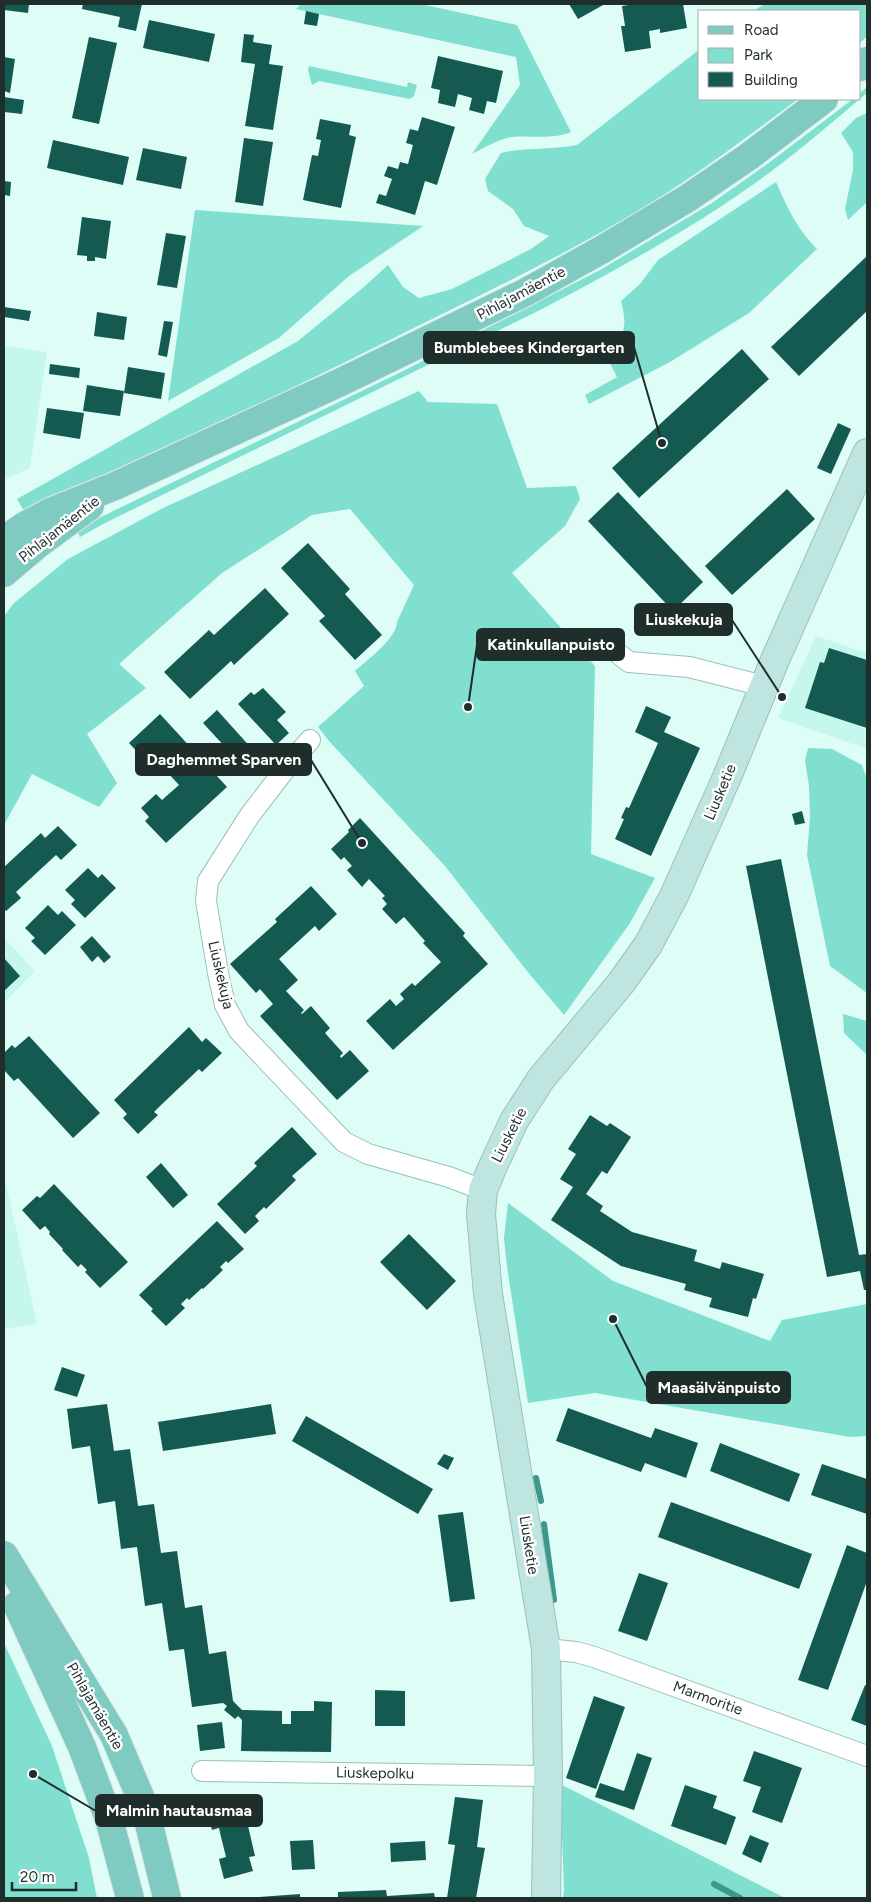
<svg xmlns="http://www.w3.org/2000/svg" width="871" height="1902" font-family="Figtree,sans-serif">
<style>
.built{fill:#c6f7ed}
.green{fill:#80dfce}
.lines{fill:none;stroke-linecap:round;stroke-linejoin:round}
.stream{stroke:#3c988a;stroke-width:6}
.building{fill:#155a50}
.street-casing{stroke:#9ac0b8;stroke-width:22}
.secondary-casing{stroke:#9ac0b8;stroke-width:30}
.primary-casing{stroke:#e4e6e6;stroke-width:30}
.street{stroke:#fff;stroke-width:20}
.secondary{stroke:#bfe5e0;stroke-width:28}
.primary{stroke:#80cbc1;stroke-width:28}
.labels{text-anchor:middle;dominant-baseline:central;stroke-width:5;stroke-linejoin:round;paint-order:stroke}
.street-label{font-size:15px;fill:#1f2e2b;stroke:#fff}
.leader{fill:none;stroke:#1f2e2b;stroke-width:2}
.callout-dot{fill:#1f2e2b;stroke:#fff;stroke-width:2}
.callout{fill:#1f2e2b;stroke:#1f2e2b;stroke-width:2}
.callout-label{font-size:16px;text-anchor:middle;font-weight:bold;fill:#fff}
</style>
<rect width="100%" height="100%" fill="#defdf6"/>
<!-- built -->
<g class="built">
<polygon points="4,346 47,352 30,468 4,480"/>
<polygon points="816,636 867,653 867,749 778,718"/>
<polygon points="4,938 35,971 4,1003"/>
<polygon points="4,1174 37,1324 4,1329"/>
</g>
<!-- green -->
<g class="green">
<path d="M 301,4 L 421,4 L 517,25 L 571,132 C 552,140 532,135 512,137 C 499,139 484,148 472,154 L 520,85 L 516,57 L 296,9 Z"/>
<polygon points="765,4 867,4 867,36 860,43 860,11 753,11"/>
<path d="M 700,49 L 700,99 L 798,99 C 750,135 702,171 651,203 C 578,248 501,285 424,323 C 293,389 159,451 27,516 L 17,499 L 298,341 L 365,286 L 388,265 L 403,287 L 419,298 L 452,289 L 531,249 L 549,236 L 524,226 L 513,209 L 488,191 L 485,179 L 501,153 C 526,147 552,150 577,145 Z"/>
<polygon points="309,66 407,87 408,82 417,85 414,96 410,99 319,81 312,85 308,70"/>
<path d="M 867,87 L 867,93 C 836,119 805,146 773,170 C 702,223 620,268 542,309 L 103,524 L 80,537 L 76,529 L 405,370 L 600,270 L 712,203 L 770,162 L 853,99 L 860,99 L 860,93 Z"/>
<polygon points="867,113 867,202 848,220 845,209 853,170 853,152 841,133 856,118"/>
<path d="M 776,182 C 788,209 796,227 817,249 L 749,313 L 670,362 L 589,404 L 585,395 L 617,377 L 605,354 C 625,335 628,329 621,301 L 640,284 L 658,260 Z"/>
<polygon points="195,210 423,226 349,276 279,338 168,401"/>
<path d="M 419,391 L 428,402 L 497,404 L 527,488 L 576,486 L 580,499 L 565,526 L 512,573 L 595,666 L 591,854 L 655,878 L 630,923 L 564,1015 L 527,971 L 445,866 L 329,741 L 318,727 L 364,686 L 355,671 C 367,660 397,638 397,622 L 414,585 L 350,509 L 312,515 L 222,573 L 119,664 L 146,688 L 87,734 L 117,783 L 99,807 L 32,774 L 4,825 L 4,616 L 14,603 L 68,559 L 163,508 Z"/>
<polygon points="808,748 832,749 862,765 867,779 867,993 830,966 807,855 810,817 809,786 805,760"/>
<polygon points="843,1014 867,1021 867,1055 844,1033"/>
<polygon points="508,1203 613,1281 770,1341 782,1320 867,1304 867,1436 850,1437 595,1393 528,1403 507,1267 504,1238"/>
<polygon points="4,1643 52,1746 89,1858 97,1898 4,1898"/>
<polygon points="560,1784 785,1898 563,1898 564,1890"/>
</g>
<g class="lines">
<!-- stream -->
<g class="stream">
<polyline points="536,1478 541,1501"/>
<polyline points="544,1524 554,1600"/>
<polyline points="714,1884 740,1898"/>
</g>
</g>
<!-- building -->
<g class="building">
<polygon points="4,4 29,4 28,13 4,10"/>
<polygon points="83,4 142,4 136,31 118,27 120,17 82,9"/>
<polygon points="569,4 605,4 578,19"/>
<polygon points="635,4 683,4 687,28 660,33 660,29 649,31 651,48 625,52 621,26 625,26 622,6"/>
<polygon points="306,11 319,14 317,26 304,24"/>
<polygon points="149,20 215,34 209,62 143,48"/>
<polygon points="244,34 254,35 253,42 272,45 269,64 283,66 273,130 245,126 255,64 241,62"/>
<polygon points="89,37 117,43 99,124 72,118"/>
<polygon points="438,56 503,71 496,103 487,101 484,114 469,110 472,98 458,94 455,107 438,103 440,90 431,88"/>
<polygon points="4,57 15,59 10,93 4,91"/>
<polygon points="4,97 24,100 22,114 4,112"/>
<polygon points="422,117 455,127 437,185 425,181 415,215 376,203 379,194 386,196 392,179 384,176 388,166 398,169 400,162 408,164 413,145 406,143 410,129 418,131"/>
<polygon points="320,119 351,125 349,135 356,137 341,208 303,200 312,155 318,156 321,140 316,139"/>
<polygon points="244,138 273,142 263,206 235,202"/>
<polygon points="53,140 129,157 123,185 47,168"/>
<polygon points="143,148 187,157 181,189 136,180"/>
<polygon points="4,181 11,182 10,196 4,195"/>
<polygon points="82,217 111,221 106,259 95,257 95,261 87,261 87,256 77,255"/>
<polygon points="166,233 186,236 177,288 157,285"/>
<polygon points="867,256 867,311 799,376 771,347"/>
<polygon points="4,307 31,311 29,321 4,317"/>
<polygon points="97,312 127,317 124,340 94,336"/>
<polygon points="164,321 173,322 167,357 158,355"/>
<polygon points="742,349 769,379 639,498 612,468"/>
<polygon points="50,364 80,368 79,378 49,374"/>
<polygon points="128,367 165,373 161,399 124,393"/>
<polygon points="87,385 124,391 120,416 83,411"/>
<polygon points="47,408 84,413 80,439 43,433"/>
<polygon points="838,423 851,429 831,474 817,468"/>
<polygon points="787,489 815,519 732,595 705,566"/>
<polygon points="618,492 703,582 673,611 588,521"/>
<polygon points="308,543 350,589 345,594 382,635 355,660 319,621 325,616 281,568"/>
<polygon points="265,588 289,614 234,665 231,661 190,699 164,672 209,630 214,635"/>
<polygon points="829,648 867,660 867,728 805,708 820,662 824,663"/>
<polygon points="263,688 286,712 277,720 289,733 276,745 238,704 251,692 254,695"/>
<polygon points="646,706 671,717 664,732 700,748 651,856 615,839 624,819 621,818 626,807 629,808 658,743 635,732"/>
<polygon points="217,710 264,762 250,774 203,723"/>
<polygon points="160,714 227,787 166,843 145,821 149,817 141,808 156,794 162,800 179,785 157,761 151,767 129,743"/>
<polygon points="802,811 805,823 795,825 792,814"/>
<polygon points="360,818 465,933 463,936 488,964 393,1050 366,1021 390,999 396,1006 404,999 400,994 412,983 415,986 441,962 423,943 425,941 404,917 396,924 382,909 387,904 382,898 385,896 369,879 362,887 347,870 352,866 344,857 341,860 331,849 349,832 348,830"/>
<polygon points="58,826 77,845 61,860 56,855 16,892 21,898 6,911 4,909 4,867 41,833 45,838"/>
<polygon points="781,859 859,1255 867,1254 867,1290 864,1290 860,1271 827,1277 746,866"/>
<polygon points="88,868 98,878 102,874 116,888 85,918 71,904 75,900 65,890"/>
<polygon points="311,886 337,914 319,931 315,926 279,959 298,980 286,991 304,1010 301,1013 302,1014 311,1006 330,1028 325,1033 343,1053 340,1056 341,1058 350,1050 369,1071 337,1100 260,1016 273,1004 260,989 256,993 230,964 277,922 275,919"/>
<polygon points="48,905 58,915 62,911 76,925 45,955 31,941 35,938 25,928"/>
<polygon points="92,936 111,957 104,963 98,956 92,962 80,947"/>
<polygon points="4,958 20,976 4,991"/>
<polygon points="189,1027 202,1042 206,1038 222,1053 202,1072 199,1069 160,1106 154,1112 158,1115 138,1134 123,1118 127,1114 114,1100"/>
<polygon points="29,1036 100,1113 73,1138 18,1078 14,1081 4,1070 4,1053 12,1045 15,1048"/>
<polygon points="590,1115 607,1126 610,1123 631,1137 607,1174 602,1171 586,1194 603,1206 600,1211 632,1232 697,1250 694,1261 720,1269 722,1262 764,1274 756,1299 753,1298 748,1317 709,1307 712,1298 684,1290 686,1284 621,1266 551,1220 573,1187 560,1179 576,1154 568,1149"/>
<polygon points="292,1127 317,1154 292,1176 296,1180 266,1209 264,1207 255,1216 259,1221 245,1234 217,1204 257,1166 254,1163"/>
<polygon points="161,1163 188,1195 173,1208 146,1177"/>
<polygon points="54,1184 128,1262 100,1288 85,1272 87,1270 81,1264 78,1267 62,1250 63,1249 49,1234 50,1232 45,1226 40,1230 22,1210 37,1196 40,1198"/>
<polygon points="217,1221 244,1249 228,1263 226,1261 220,1267 223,1270 203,1289 202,1288 189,1300 187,1298 181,1304 185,1308 166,1326 151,1311 153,1309 139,1295"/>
<polygon points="409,1234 456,1281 427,1310 380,1262"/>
<polygon points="62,1367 85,1375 77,1397 54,1390"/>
<polygon points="107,1404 114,1451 130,1449 138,1506 154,1504 161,1553 177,1551 185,1608 202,1605 209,1654 226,1651 233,1701 242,1710 282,1711 282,1724 291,1724 291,1711 314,1711 314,1701 332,1702 331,1752 241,1751 242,1720 238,1716 235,1719 224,1710 227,1706 223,1703 192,1707 184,1649 169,1651 162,1603 145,1606 137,1547 121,1549 115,1501 98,1504 90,1446 72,1449 67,1409"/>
<polygon points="271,1404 276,1434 163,1451 158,1422"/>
<polygon points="568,1408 651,1438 655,1428 698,1443 686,1478 645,1463 641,1472 556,1441"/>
<polygon points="306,1416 433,1489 418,1514 292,1441"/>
<polygon points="720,1443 800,1474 789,1502 710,1471"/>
<polygon points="444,1454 454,1458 448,1470 437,1464"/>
<polygon points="822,1464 867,1479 867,1514 811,1495"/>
<polygon points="671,1502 812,1554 799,1589 658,1537"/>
<polygon points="463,1512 475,1599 450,1602 438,1515"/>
<polygon points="847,1545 867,1553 867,1581 828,1690 798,1680"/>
<polygon points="639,1573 668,1583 647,1641 618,1631"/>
<polygon points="865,1685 867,1686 867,1726 851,1720"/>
<polygon points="375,1690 405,1691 405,1726 375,1726"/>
<polygon points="594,1696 625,1707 596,1789 566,1778"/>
<polygon points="222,1722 225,1748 200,1751 197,1725"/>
<polygon points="754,1751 802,1768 782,1823 752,1812 761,1787 743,1781"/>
<polygon points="637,1753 652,1758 634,1810 595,1797 600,1783 624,1791"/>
<polygon points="685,1785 717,1796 713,1808 736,1817 726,1845 671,1826"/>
<polygon points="455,1797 483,1800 477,1847 485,1848 476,1898 447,1898 455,1845 448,1844"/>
<polygon points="235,1800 240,1819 246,1817 255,1856 249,1857 253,1871 224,1879 219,1859 226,1857 221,1837 219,1828 212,1830 206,1808"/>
<polygon points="750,1835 769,1843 761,1863 742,1854"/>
<polygon points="313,1840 315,1869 292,1870 290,1841"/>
<polygon points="425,1841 426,1860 391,1862 390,1843"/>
<polygon points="386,1890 387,1896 434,1893 435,1898 338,1898 338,1892"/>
<polygon points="300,1894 300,1898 259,1898 259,1897"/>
</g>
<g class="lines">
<!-- street casing -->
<g class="street-casing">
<g id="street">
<polyline points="620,655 629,662 689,667 764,686"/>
<polyline points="310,740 290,763 250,815 208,881 206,901 218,973 225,1005 239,1031 344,1142 368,1154 449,1177 483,1190"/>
<polyline points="546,1649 576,1652 594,1657 867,1756"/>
<polyline points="202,1771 548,1776"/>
</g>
</g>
<!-- secondary casing -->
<g class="secondary-casing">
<polyline id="secondary" points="546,1898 548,1776 546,1649 488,1294 481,1214 483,1190 493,1166 514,1121 541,1079 621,983 648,945 674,896 727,777 775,660 867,453"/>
</g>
<!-- primary casing -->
<g class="primary-casing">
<g id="primary">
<polyline points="860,67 867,61"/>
<polyline points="4,540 24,526 50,512 115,486 341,382 526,292 603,249 688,198 748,157 824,99"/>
<polyline points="4,573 37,545 90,506"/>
<polyline points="4,1555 114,1735 145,1808 167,1898"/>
<polyline points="17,1605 82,1747 109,1819 130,1898"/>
</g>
</g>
<!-- street -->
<use href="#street" class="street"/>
<!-- secondary -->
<use href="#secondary" class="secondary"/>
<!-- primary -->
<use href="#primary" class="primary"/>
</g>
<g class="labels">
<!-- street labels -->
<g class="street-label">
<text transform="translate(521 293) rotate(-28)">Pihlajamäentie</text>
<text transform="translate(59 529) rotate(-38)">Pihlajamäentie</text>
<text transform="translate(720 792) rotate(-67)">Liusketie</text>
<text transform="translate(221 975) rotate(77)">Liuskekuja</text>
<text transform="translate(509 1135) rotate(-63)">Liusketie</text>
<text transform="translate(529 1545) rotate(81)">Liusketie</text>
<text transform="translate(708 1698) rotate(20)">Marmoritie</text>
<text transform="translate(95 1706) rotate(60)">Pihlajamäentie</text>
<text transform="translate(375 1773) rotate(1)">Liuskepolku</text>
</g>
</g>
<!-- callouts -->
<path class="leader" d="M662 443L634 347M782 697L732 620M468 707L477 645M362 843L311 760M613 1319L647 1387M33 1774L96 1811"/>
<g class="callout-dot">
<circle cx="662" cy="443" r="5"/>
<circle cx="782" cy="697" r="5"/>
<circle cx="468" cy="707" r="5"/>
<circle cx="362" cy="843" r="5"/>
<circle cx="613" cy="1319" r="5"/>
<circle cx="33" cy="1774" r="5"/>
</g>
<g class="callout">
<rect x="424" y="332" width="210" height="31" rx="5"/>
<rect x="635" y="604" width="97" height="31" rx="5"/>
<rect x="477" y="629" width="147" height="31" rx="5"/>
<rect x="136" y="744" width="175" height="31" rx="5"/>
<rect x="647" y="1372" width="143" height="31" rx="5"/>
<rect x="96" y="1795" width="166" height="31" rx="5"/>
</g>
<g class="callout-label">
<text x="529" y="353">Bumblebees Kindergarten</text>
<text x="684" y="625">Liuskekuja</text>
<text x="551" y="650">Katinkullanpuisto</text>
<text x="224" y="765">Daghemmet Sparven</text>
<text x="719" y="1393">Maasälvänpuisto</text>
<text x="179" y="1816">Malmin hautausmaa</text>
</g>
<!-- border -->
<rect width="871" height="1902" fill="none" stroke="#1f2e2b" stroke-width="10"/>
<!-- legend -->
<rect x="698" y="10" width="162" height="90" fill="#ffffff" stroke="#a5abaa"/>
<rect x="708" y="26" width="25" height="8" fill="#80cbc1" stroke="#a5abaa"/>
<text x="744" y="35" font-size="15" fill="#1f2e2b">Road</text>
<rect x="708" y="48" width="25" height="15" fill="#80dfce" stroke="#a5abaa"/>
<text x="744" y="60" font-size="15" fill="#1f2e2b">Park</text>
<rect x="708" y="72" width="25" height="15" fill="#155a50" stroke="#a5abaa"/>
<text x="744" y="85" font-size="15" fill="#1f2e2b">Building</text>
<!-- scale -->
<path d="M12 1882v8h64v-8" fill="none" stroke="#1f2e2b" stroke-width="2.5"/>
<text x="20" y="1882" font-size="15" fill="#1f2e2b" stroke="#ffffff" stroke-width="4" paint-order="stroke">20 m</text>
</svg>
